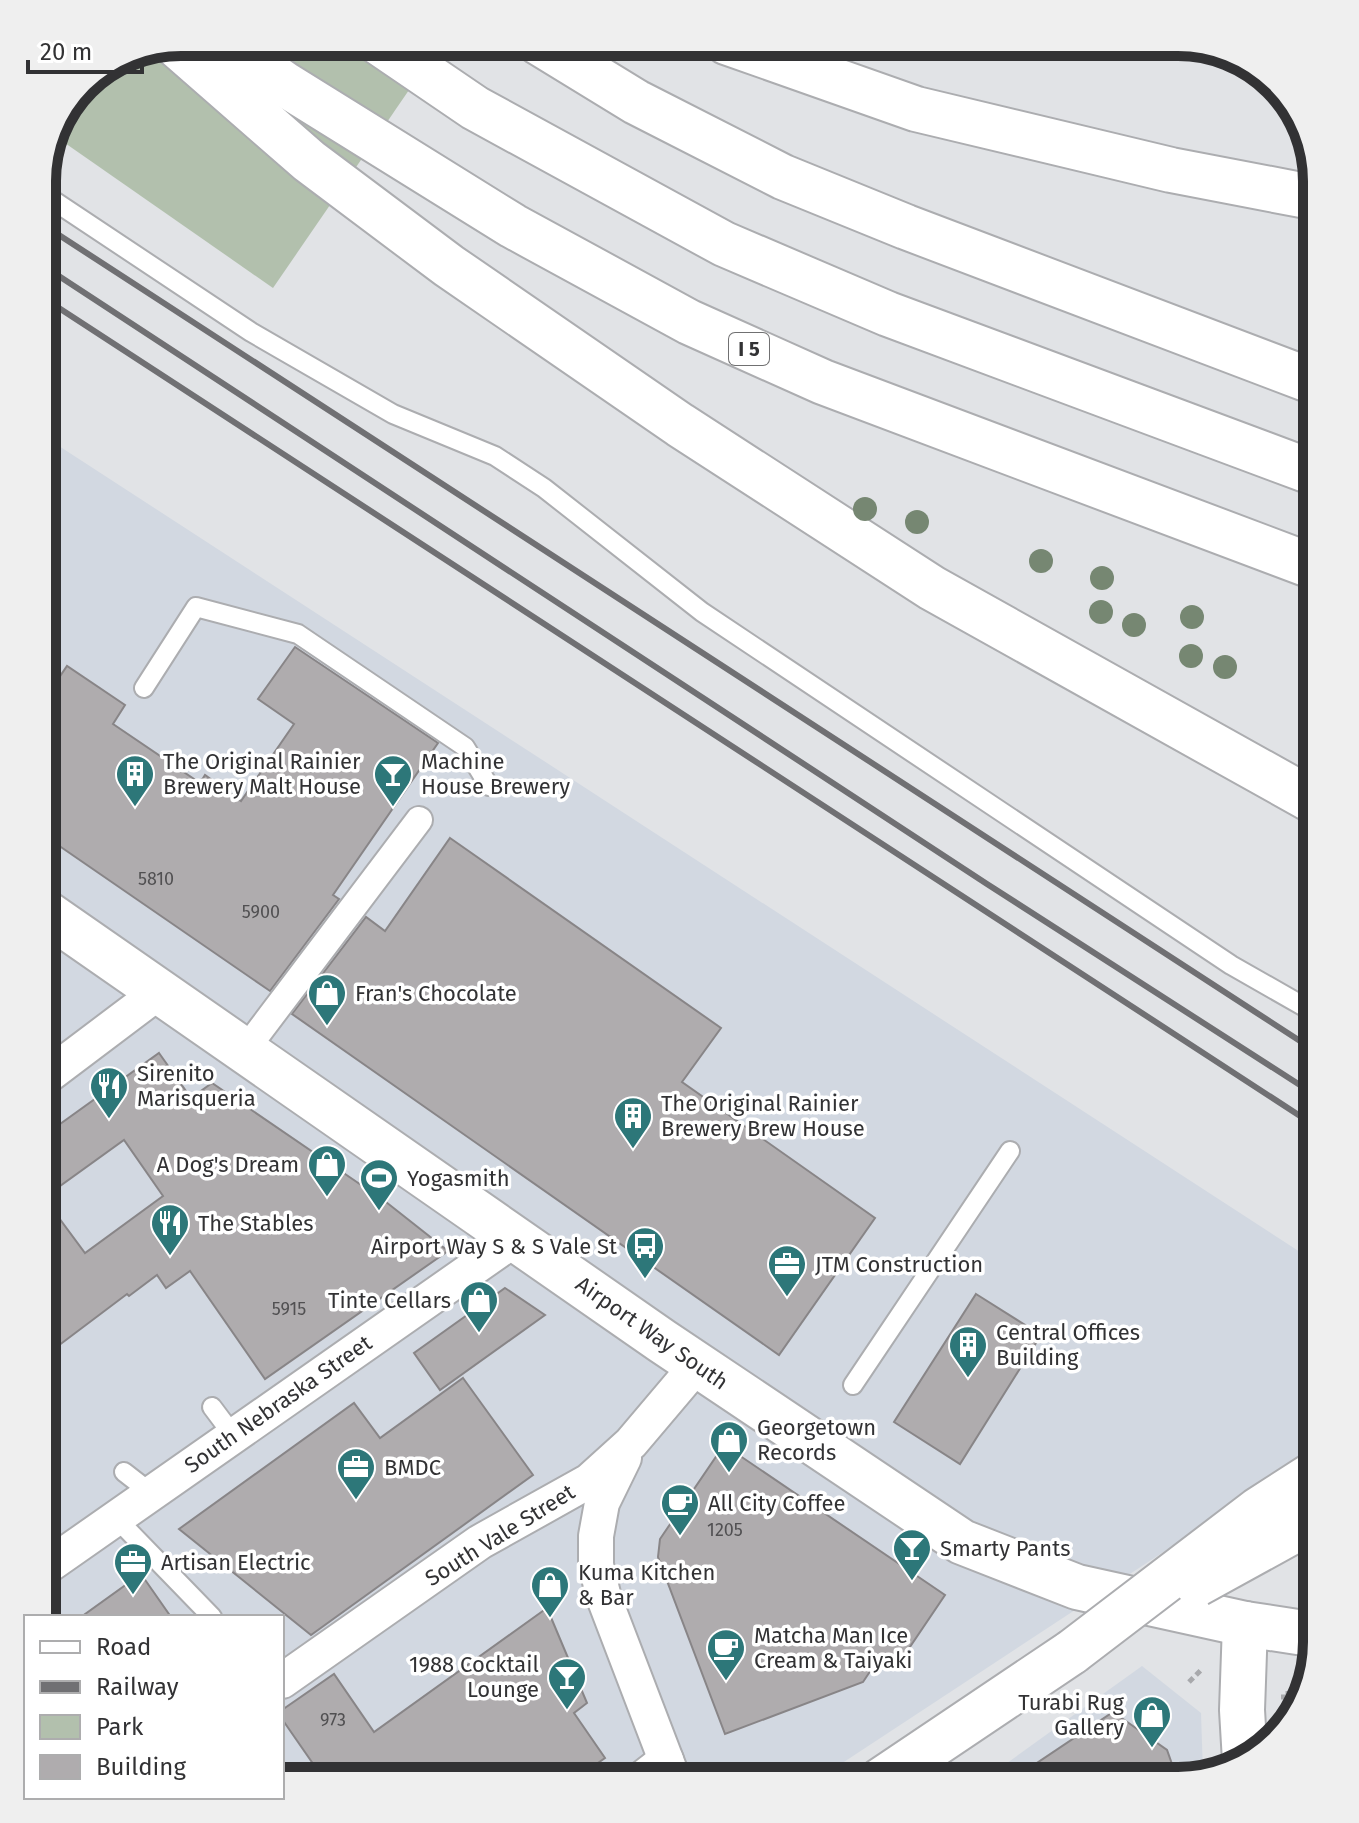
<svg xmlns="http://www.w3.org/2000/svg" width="1359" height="1823" font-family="'Fira Sans',sans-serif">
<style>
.built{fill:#d2d8e1}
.green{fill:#b2c0ad}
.building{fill:#afacae;stroke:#888587;stroke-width:2}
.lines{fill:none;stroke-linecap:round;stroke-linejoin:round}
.service-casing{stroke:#acadb0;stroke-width:22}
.pedestrian-casing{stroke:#acadb0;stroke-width:30}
.minor-casing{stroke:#acadb0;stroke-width:38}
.tertiary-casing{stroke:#acadb0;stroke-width:48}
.secondary-casing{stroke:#acadb0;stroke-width:48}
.motorway-casing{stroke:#acadb0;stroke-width:48}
.path{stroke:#a8a9ac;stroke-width:5;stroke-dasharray:6 4;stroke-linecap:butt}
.service{stroke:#fff;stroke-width:18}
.pedestrian{stroke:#fff;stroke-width:26}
.minor{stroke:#fff;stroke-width:34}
.tertiary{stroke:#fff;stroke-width:44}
.secondary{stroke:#fff;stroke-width:44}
.motorway{stroke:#fff;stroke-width:44}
.rail{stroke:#707073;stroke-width:6}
.motorway-bridge-casing{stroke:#acadb0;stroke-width:48;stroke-linecap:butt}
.motorway-bridge{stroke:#fff;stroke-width:44}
.tree{fill:#768772}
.labels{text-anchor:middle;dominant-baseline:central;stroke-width:7;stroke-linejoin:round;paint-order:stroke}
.number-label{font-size:18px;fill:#515052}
.shield{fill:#fff;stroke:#707071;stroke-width:2}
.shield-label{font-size:20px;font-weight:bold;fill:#323234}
.poi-label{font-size:22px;fill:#323234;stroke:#fff;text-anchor:start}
.street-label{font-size:22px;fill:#323234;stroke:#fff}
.rim{fill:none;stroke:#323234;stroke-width:10}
</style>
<rect width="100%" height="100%" fill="#e1e3e6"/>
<!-- built -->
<g class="built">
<polygon points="42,435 1317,1263 1317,1451 815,1781 282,1781 282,1617 42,1617"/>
<polygon points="1142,1666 1201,1713 1203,1774 1179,1781 982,1781"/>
</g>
<!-- green -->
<polygon class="green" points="181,42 442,42 273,288 52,134 57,119 89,77"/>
<!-- building -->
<g class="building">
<polygon points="295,647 438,743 333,895 339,899 270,991 42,834 42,676 54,685 67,666 125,705 113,724 200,783 205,775 241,801 294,724 258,699"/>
<polygon points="450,838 721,1028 682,1082 875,1218 779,1355 292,1014 366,917 385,931"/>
<polygon points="159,1053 191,1098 212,1083 386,1202 448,1251 265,1379 190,1271 166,1288 157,1275 129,1296 127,1294 42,1358 42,1195 85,1253 163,1196 124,1140 53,1191 42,1175 42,1137"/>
<polygon points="505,1288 545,1315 440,1390 414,1353"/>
<polygon points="976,1294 1041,1335 960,1464 894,1422"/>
<polygon points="463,1378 533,1475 311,1635 179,1529 354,1403 380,1438"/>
<polygon points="724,1445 945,1595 895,1669 879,1658 863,1682 725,1734 658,1557 660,1539"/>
<polygon points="141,1574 171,1617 81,1617"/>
<polygon points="547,1608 587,1703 574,1713 605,1758 572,1781 325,1781 282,1719 282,1710 334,1674 374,1732"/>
<polygon points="1113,1712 1167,1750 1178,1781 1010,1781"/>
</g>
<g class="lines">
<!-- service casing -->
<g class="service-casing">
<g id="service">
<polyline points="42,193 251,332 393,414 495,456 544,488 702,612 1231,965 1317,1014"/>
<polyline points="144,688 196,607 298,634 465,747 489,786"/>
<polyline points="853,1385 1010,1151"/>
<polyline points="212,1407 233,1435"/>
<polyline points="124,1472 151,1493"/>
<polyline points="116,1518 212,1617"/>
</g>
</g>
<!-- pedestrian casing -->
<g class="pedestrian-casing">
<polyline id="pedestrian" points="246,1049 419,820"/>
</g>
<!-- minor casing -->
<g class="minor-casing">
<g id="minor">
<polyline points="42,1080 160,991"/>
<polyline points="624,1458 602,1503 596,1536 596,1565 604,1598 674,1781"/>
<polyline points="42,1570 515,1239"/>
<polyline points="282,1681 480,1542 589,1481 631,1443 697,1365"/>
<polyline points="639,1781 666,1760"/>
</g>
</g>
<!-- tertiary casing -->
<g class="tertiary-casing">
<polyline id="tertiary" points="1245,1761 1242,1710 1245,1624"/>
</g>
<!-- secondary casing -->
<g class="secondary-casing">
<polyline id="secondary" points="42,910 662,1341 962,1542 1077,1587 1245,1624 1317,1635"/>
</g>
<!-- motorway casing -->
<g class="motorway-casing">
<g id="motorway">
<polyline points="224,42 286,85 513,226 689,322 823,382 1317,568"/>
<polyline points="378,42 475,108 724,244 888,314 1317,474"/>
<polyline points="538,42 636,102 783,177 906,227 1317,383"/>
<polyline points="726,42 916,109 1171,170 1317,198"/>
<polyline points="175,44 309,161 449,266 680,425 932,588 1317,803"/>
<polyline points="880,1781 1072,1652"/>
</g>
</g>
<!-- path -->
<g class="path">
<polyline points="1189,1682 1202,1669"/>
<polyline points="1281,1697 1288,1697 1294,1706"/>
<polyline points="1288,1697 1288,1687"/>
</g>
<!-- service -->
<use href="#service" class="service"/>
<!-- pedestrian -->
<use href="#pedestrian" class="pedestrian"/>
<!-- minor -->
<use href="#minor" class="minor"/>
<!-- tertiary -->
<use href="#tertiary" class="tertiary"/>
<!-- secondary -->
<use href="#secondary" class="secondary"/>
<!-- motorway -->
<use href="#motorway" class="motorway"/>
<!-- rail -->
<g class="rail">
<polyline points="42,224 1317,1052"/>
<polyline points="42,265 987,884 1317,1096"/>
<polyline points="42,297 1317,1127"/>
<polyline points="42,1481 54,1490"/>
</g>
<!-- motorway-bridge casing -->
<g class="motorway-bridge-casing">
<g id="motorway-bridge">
<polyline points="1197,1584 1317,1518"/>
<polyline points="1072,1652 1258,1510 1317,1472"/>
</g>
</g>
<!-- motorway-bridge -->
<use href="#motorway-bridge" class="motorway-bridge"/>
</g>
<!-- trees -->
<g class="tree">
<circle cx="865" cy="509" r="12"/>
<circle cx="917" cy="522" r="12"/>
<circle cx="1041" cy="561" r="12"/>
<circle cx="1102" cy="578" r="12"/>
<circle cx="1101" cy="612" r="12"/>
<circle cx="1192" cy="617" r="12"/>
<circle cx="1134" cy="625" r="12"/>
<circle cx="1191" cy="656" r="12"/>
<circle cx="1225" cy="667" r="12"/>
</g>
<!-- icons -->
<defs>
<g id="building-pin" transform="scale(2)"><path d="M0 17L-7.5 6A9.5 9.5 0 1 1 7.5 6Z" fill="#2d7779" stroke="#fff"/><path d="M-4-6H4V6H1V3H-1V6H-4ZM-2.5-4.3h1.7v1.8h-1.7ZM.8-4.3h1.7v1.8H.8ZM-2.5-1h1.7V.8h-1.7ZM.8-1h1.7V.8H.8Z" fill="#fff"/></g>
<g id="bar-pin" transform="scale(2)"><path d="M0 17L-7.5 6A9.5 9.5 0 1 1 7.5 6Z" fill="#2d7779" stroke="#fff"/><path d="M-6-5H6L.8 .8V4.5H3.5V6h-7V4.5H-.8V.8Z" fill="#fff"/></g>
<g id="shop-pin" transform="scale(2)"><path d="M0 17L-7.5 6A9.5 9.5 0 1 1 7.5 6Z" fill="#2d7779" stroke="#fff"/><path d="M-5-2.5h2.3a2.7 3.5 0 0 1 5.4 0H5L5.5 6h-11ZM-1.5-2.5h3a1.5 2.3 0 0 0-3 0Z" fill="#fff"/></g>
<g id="restaurant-pin" transform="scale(2)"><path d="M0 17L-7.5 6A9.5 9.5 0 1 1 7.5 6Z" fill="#2d7779" stroke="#fff"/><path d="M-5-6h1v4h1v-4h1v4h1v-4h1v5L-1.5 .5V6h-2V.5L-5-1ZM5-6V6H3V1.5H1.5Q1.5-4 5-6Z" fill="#fff"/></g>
<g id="stadium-pin" transform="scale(2)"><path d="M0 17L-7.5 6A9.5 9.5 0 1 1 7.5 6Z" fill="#2d7779" stroke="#fff"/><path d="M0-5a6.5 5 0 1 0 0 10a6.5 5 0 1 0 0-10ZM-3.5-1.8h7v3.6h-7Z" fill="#fff"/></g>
<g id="bus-pin" transform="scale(2)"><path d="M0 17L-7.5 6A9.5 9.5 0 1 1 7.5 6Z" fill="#2d7779" stroke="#fff"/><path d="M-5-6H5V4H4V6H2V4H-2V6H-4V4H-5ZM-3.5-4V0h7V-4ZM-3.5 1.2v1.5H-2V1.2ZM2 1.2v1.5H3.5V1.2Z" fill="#fff"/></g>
<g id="office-pin" transform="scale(2)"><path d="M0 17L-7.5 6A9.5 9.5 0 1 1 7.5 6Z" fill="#2d7779" stroke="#fff"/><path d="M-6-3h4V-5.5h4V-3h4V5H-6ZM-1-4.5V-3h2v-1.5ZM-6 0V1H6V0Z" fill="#fff"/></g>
<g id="cafe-pin" transform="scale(2)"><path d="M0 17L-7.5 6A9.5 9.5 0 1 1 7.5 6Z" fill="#2d7779" stroke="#fff"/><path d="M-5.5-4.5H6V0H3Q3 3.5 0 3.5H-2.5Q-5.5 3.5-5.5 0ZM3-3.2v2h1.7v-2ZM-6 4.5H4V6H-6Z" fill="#fff"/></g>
</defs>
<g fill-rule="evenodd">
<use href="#building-pin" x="135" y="774"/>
<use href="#bar-pin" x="393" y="774"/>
<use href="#shop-pin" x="327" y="993"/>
<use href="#restaurant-pin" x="109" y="1086"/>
<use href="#building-pin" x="633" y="1116"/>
<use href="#shop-pin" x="327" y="1164"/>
<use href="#stadium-pin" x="379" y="1178"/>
<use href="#restaurant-pin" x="170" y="1223"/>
<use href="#bus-pin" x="645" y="1246"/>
<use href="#office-pin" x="787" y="1264"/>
<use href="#shop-pin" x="479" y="1300"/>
<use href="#building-pin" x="968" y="1345"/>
<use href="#shop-pin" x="729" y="1440"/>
<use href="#office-pin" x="356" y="1467"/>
<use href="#cafe-pin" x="680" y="1503"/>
<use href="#bar-pin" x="912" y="1548"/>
<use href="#office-pin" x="133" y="1562"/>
<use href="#shop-pin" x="550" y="1585"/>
<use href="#cafe-pin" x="726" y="1648"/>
<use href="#bar-pin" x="567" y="1677"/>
<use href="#shop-pin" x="1152" y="1715"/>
</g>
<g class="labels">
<!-- number labels -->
<g class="number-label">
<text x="156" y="879">5810</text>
<text x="261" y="912">5900</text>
<text x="289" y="1309">5915</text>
<text x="725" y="1530">1205</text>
<text x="333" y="1720">973</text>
</g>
<!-- shield labels -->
<rect class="shield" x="729" y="333" width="40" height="32" rx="6"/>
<g class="shield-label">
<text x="749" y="349">I 5</text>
</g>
<!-- poi labels -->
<g class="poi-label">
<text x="163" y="761">The Original Rainier<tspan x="163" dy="25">Brewery Malt House</tspan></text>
<text x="421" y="761">Machine<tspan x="421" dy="25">House Brewery</tspan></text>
<text x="355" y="993">Fran's Chocolate</text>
<text x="137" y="1073">Sirenito<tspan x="137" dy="25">Marisqueria</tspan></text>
<text x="661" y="1103">The Original Rainier<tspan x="661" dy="25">Brewery Brew House</tspan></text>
<text x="299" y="1164" text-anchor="end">A Dog's Dream</text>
<text x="407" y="1178">Yogasmith</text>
<text x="198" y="1223">The Stables</text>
<text x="617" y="1246" text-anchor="end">Airport Way S &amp; S Vale St</text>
<text x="815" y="1264">JTM Construction</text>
<text x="451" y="1300" text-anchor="end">Tinte Cellars</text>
<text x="996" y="1332">Central Offices<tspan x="996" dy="25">Building</tspan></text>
<text x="757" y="1427">Georgetown<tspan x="757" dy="25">Records</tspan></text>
<text x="384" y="1467">BMDC</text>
<text x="708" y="1503">All City Coffee</text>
<text x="940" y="1548">Smarty Pants</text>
<text x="161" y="1562">Artisan Electric</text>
<text x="578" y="1572">Kuma Kitchen<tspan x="578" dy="25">&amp; Bar</tspan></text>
<text x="754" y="1635">Matcha Man Ice<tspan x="754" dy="25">Cream &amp; Taiyaki</tspan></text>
<text x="539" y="1664" text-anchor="end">1988 Cocktail<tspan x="539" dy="25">Lounge</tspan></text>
<text x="1124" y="1702" text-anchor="end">Turabi Rug<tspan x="1124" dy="25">Gallery</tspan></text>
</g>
<!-- street labels -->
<g class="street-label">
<text transform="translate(652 1333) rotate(35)">Airport Way South</text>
<text transform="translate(278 1404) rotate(-35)">South Nebraska Street</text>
<text transform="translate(500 1535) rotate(-32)">South Vale Street</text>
</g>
</g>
<!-- crop -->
<path d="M0 0H1359V1823H0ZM181 56H1178A125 125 0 0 1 1303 181V1642A125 125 0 0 1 1178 1767H181A125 125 0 0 1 56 1642V181A125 125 0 0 1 181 56Z" fill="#efefef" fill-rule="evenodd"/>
<path class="rim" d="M181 56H1178A125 125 0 0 1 1303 181V1642A125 125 0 0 1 1178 1767H181A125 125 0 0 1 56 1642V181A125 125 0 0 1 181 56Z"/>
<!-- legend -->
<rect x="24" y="1615" width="260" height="184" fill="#ffffff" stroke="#adadae" stroke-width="2"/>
<rect x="40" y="1641" width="40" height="12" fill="#ffffff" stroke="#adadae" stroke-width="2"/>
<text x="96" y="1655" font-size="24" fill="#323234">Road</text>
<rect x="40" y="1681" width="40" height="12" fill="#707073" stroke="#adadae" stroke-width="2"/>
<text x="96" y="1695" font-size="24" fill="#323234">Railway</text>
<rect x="40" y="1715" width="40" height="24" fill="#b2c0ad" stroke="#adadae" stroke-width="2"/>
<text x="96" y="1735" font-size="24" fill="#323234">Park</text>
<rect x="40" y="1755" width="40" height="24" fill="#afacae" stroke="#adadae" stroke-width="2"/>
<text x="96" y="1775" font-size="24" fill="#323234">Building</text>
<!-- scale -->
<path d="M28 60v12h114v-12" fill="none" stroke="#323234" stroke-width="4"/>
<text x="40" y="60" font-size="24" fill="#323234" stroke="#ffffff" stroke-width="6" paint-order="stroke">20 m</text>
</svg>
